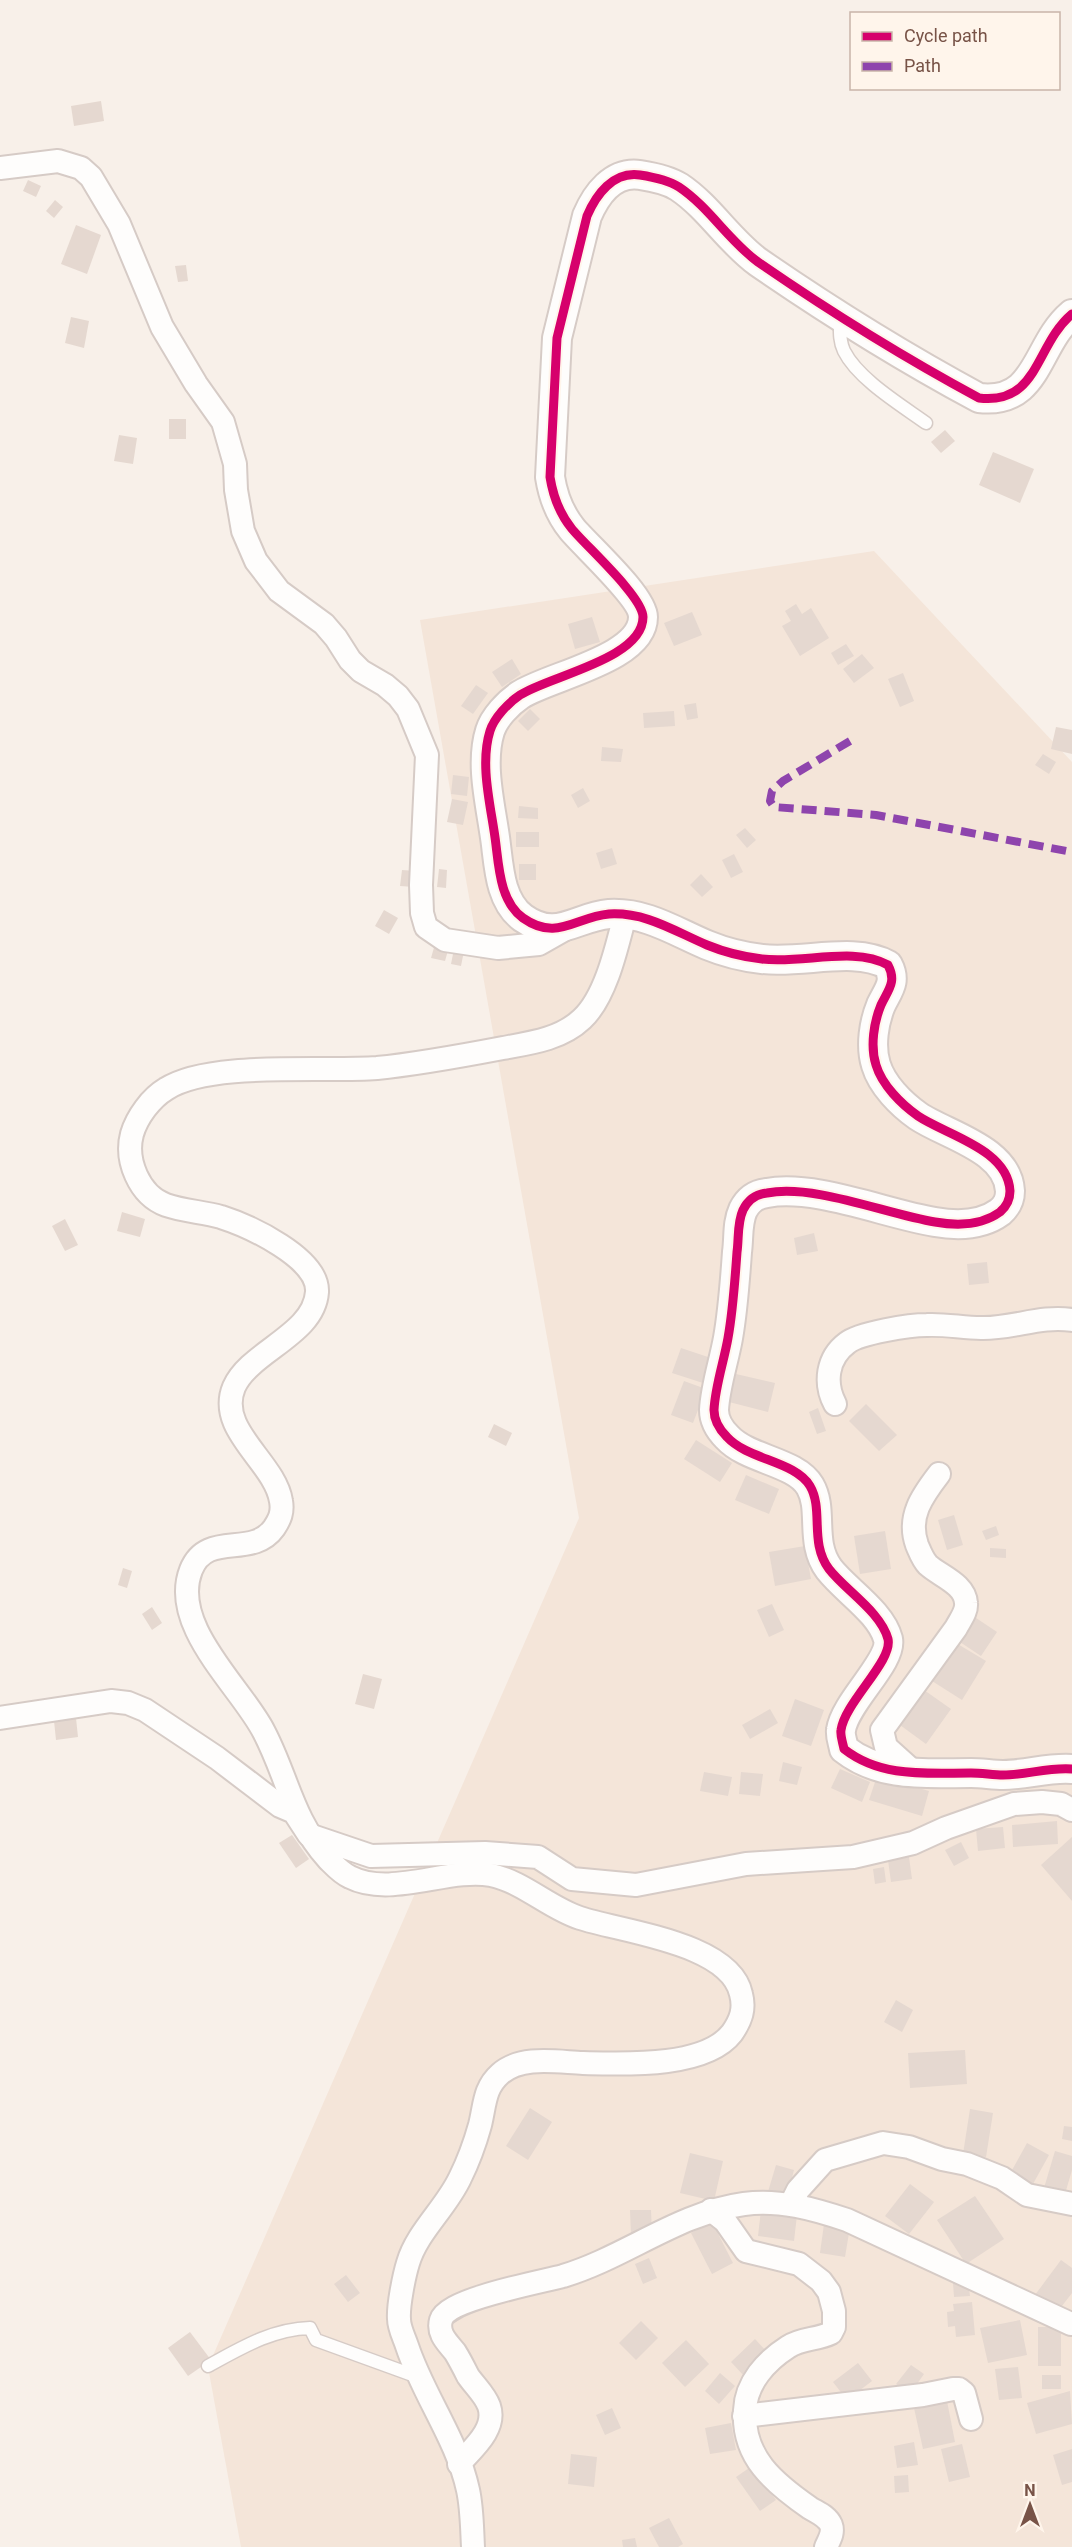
<svg xmlns="http://www.w3.org/2000/svg" width="1072" height="2547" font-family="Roboto,sans-serif">
<style>
.residential{fill:#f4e5d9}
.building{fill:#e5d8d0}
.lines{fill:none;stroke-linecap:round;stroke-linejoin:round}
.service-casing{stroke:#d6cbc6;stroke-width:15}
.minor-casing{stroke:#d6cbc6;stroke-width:26}
.tertiary-casing{stroke:#d6cbc6;stroke-width:32}
.service{stroke:#fefdfc;stroke-width:12}
.minor{stroke:#fefdfc;stroke-width:22}
.tertiary{stroke:#fefdfc;stroke-width:28}
.quiet{stroke:#8e44ad;stroke-width:8;stroke-dasharray:15 8;stroke-linecap:butt}
.cycleway-casing{stroke:#fff5eb;stroke-width:13}
.cycleway{stroke:#d6006c;stroke-width:9}
</style>
<rect width="100%" height="100%" fill="#f8f0e9"/>
<!-- residential -->
<polygon class="residential" points="874,551 1072,762 1072,2547 241,2547 208,2367 579,1518 420,620"/>
<!-- building -->
<g class="building">
<polygon points="101,101 104,121 74,126 71,106"/>
<polygon points="28,180 41,186 36,197 23,191"/>
<polygon points="55,200 63,207 54,218 46,211"/>
<polygon points="76,225 101,235 87,274 61,264"/>
<polygon points="186,265 188,281 178,282 175,266"/>
<polygon points="71,317 89,321 84,348 65,343"/>
<rect x="169" y="419" width="17" height="20"/>
<polygon points="945,430 955,441 941,453 931,442"/>
<polygon points="119,435 137,438 133,464 114,461"/>
<polygon points="993,452 1034,469 1020,503 979,485"/>
<polygon points="796,604 802,614 811,608 829,638 800,656 782,626 791,621 785,611"/>
<polygon points="692,612 702,635 674,646 664,623"/>
<polygon points="592,617 600,642 575,649 568,624"/>
<polygon points="846,644 854,656 838,665 831,653"/>
<polygon points="862,654 874,668 854,683 843,669"/>
<polygon points="512,659 521,674 502,687 492,672"/>
<polygon points="903,673 914,701 900,707 888,679"/>
<polygon points="476,685 488,693 473,714 461,706"/>
<polygon points="696,703 698,718 687,720 684,705"/>
<polygon points="530,709 540,719 528,731 518,721"/>
<polygon points="674,711 675,726 644,728 643,713"/>
<polygon points="1056,727 1072,730 1072,754 1051,749"/>
<polygon points="602,747 623,749 621,762 601,761"/>
<polygon points="1043,754 1056,762 1049,774 1035,765"/>
<polygon points="453,775 469,777 467,796 451,794"/>
<polygon points="583,788 590,801 578,808 571,795"/>
<polygon points="452,799 468,802 463,825 447,822"/>
<polygon points="519,806 538,808 538,819 518,818"/>
<polygon points="745,828 756,840 747,848 736,835"/>
<rect x="516" y="832" width="23" height="15"/>
<polygon points="612,848 617,864 601,869 596,853"/>
<polygon points="734,854 743,872 731,878 722,860"/>
<rect x="519" y="864" width="17" height="16"/>
<polygon points="439,869 447,870 446,888 437,887"/>
<polygon points="402,870 416,871 414,887 400,886"/>
<polygon points="701,874 713,887 702,897 690,885"/>
<polygon points="384,910 398,918 389,934 375,926"/>
<polygon points="435,944 449,947 445,961 431,958"/>
<polygon points="454,949 464,951 461,966 451,964"/>
<polygon points="122,1212 145,1219 140,1237 117,1231"/>
<polygon points="65,1219 78,1245 65,1251 52,1226"/>
<polygon points="814,1233 818,1251 797,1255 794,1238"/>
<polygon points="987,1262 989,1283 969,1285 967,1264"/>
<polygon points="681,1348 711,1358 703,1383 672,1373"/>
<polygon points="736,1374 775,1383 768,1412 729,1402"/>
<polygon points="684,1381 706,1389 693,1423 671,1415"/>
<polygon points="866,1404 897,1435 879,1451 849,1421"/>
<polygon points="818,1408 826,1431 817,1434 809,1412"/>
<polygon points="494,1424 512,1433 506,1446 488,1437"/>
<polygon points="696,1440 732,1463 720,1482 684,1459"/>
<polygon points="746,1475 779,1489 769,1514 735,1500"/>
<polygon points="954,1515 963,1545 947,1550 938,1520"/>
<polygon points="996,1526 999,1535 986,1540 982,1531"/>
<polygon points="885,1531 891,1569 860,1574 854,1536"/>
<polygon points="805,1546 811,1579 775,1586 769,1552"/>
<polygon points="990,1548 1006,1549 1006,1558 990,1557"/>
<polygon points="123,1568 132,1571 127,1588 118,1585"/>
<polygon points="772,1604 784,1630 769,1637 757,1610"/>
<polygon points="152,1607 162,1623 152,1630 142,1614"/>
<polygon points="976,1618 997,1632 981,1656 960,1642"/>
<polygon points="956,1643 986,1661 962,1700 932,1681"/>
<polygon points="363,1674 382,1679 374,1709 355,1704"/>
<polygon points="924,1690 951,1709 926,1744 900,1725"/>
<polygon points="795,1699 824,1710 811,1746 782,1736"/>
<polygon points="770,1709 778,1723 750,1739 742,1725"/>
<polygon points="76,1718 78,1737 56,1740 54,1721"/>
<polygon points="783,1762 802,1767 797,1785 779,1781"/>
<polygon points="840,1769 870,1782 862,1802 831,1788"/>
<polygon points="704,1772 732,1777 728,1796 700,1791"/>
<polygon points="741,1772 763,1774 760,1796 739,1794"/>
<polygon points="877,1776 929,1791 922,1816 869,1800"/>
<polygon points="1057,1821 1058,1844 1013,1847 1012,1825"/>
<polygon points="1003,1827 1005,1848 978,1851 976,1829"/>
<polygon points="292,1835 309,1859 296,1868 279,1843"/>
<polygon points="1072,1837 1072,1901 1041,1865"/>
<polygon points="961,1842 969,1858 954,1866 945,1850"/>
<polygon points="909,1857 912,1879 891,1882 888,1860"/>
<polygon points="884,1867 886,1882 875,1884 873,1869"/>
<polygon points="896,2000 913,2010 902,2032 884,2022"/>
<polygon points="965,2050 967,2084 910,2088 908,2053"/>
<polygon points="530,2108 552,2122 528,2160 506,2146"/>
<polygon points="970,2109 993,2113 986,2157 963,2154"/>
<polygon points="1064,2126 1072,2127 1072,2141 1062,2139"/>
<polygon points="1027,2143 1049,2155 1033,2184 1011,2172"/>
<polygon points="1055,2151 1072,2156 1072,2170 1065,2194 1044,2188"/>
<polygon points="690,2153 723,2161 714,2201 680,2193"/>
<polygon points="776,2165 794,2170 786,2200 767,2195"/>
<polygon points="910,2184 934,2202 909,2234 885,2216"/>
<polygon points="975,2196 1004,2239 966,2264 937,2220"/>
<polygon points="630,2210 651,2210 652,2234 631,2235"/>
<polygon points="761,2210 797,2215 794,2241 758,2236"/>
<polygon points="712,2222 733,2263 712,2274 691,2233"/>
<polygon points="824,2224 850,2227 845,2257 820,2253"/>
<polygon points="649,2258 657,2278 643,2284 635,2264"/>
<polygon points="1061,2260 1072,2268 1072,2293 1058,2311 1035,2295"/>
<polygon points="346,2275 360,2293 348,2302 334,2284"/>
<polygon points="968,2282 970,2296 954,2297 953,2283"/>
<polygon points="972,2302 975,2335 956,2337 955,2326 948,2327 947,2312 954,2311 953,2304"/>
<polygon points="1020,2320 1027,2355 988,2363 980,2328"/>
<polygon points="641,2321 658,2338 636,2360 619,2343"/>
<rect x="1038" y="2327" width="23" height="39"/>
<polygon points="190,2332 211,2360 188,2376 168,2348"/>
<polygon points="755,2339 769,2354 745,2377 731,2362"/>
<polygon points="686,2340 709,2364 685,2387 662,2363"/>
<polygon points="858,2363 872,2381 847,2400 833,2382"/>
<polygon points="911,2365 924,2374 910,2394 896,2384"/>
<polygon points="1018,2367 1022,2398 999,2400 995,2369"/>
<polygon points="720,2373 735,2386 719,2404 705,2391"/>
<rect x="1042" y="2375" width="19" height="14"/>
<polygon points="1070,2391 1072,2424 1036,2434 1027,2403"/>
<polygon points="947,2401 955,2442 923,2449 914,2408"/>
<polygon points="612,2408 621,2428 605,2435 596,2415"/>
<polygon points="731,2423 736,2450 710,2454 705,2428"/>
<polygon points="914,2442 918,2465 897,2468 894,2446"/>
<polygon points="962,2444 970,2477 949,2482 941,2449"/>
<polygon points="1072,2449 1072,2482 1062,2485 1053,2455"/>
<polygon points="571,2454 597,2457 594,2487 568,2484"/>
<polygon points="752,2466 776,2500 760,2511 736,2477"/>
<polygon points="908,2475 909,2492 895,2493 894,2476"/>
<polygon points="669,2518 683,2544 678,2547 659,2547 649,2528"/>
<polygon points="635,2538 637,2547 623,2547 622,2540"/>
</g>
<g class="lines">
<!-- service casing -->
<g class="service-casing">
<g id="service">
<path d="M 840,319 C 840,330 839,341 844,351 C 858,379 901,405 926,423"/>
<path d="M 208,2366 C 241,2348 272,2329 310,2328 L 316,2340 L 418,2377"/>
</g>
</g>
<!-- minor casing -->
<g class="minor-casing">
<g id="minor">
<polyline points="0,168 58,161 81,168 91,177 119,224 162,327 196,384 223,422 235,464 236,490 243,531 256,561 279,591 324,624 336,638 350,660 361,671 385,685 398,696 408,709 427,755 421,885 422,913 426,927 445,940 498,948 539,944 569,927"/>
<path d="M 835,1404 C 824,1383 827,1358 847,1343 C 859,1333 910,1325 927,1325 C 945,1324 963,1328 981,1328 C 1012,1329 1041,1315 1072,1320"/>
<polyline points="0,1718 111,1701 128,1703 145,1710 217,1758 280,1806 294,1812 309,1835 371,1856 485,1853 538,1857 572,1879 636,1885 746,1864 853,1857 913,1843 946,1828 1014,1804 1042,1802 1061,1804 1072,1810"/>
<path d="M 916,1774 L 886,1747 L 882,1730 L 956,1628 C 960,1620 967,1612 966,1603 C 965,1584 940,1576 928,1565 C 923,1560 920,1552 917,1545 C 907,1517 922,1496 939,1474"/>
<polyline points="791,2204 798,2190 825,2160 883,2143 909,2147 942,2159 967,2164 1002,2178 1027,2195 1072,2204"/>
<path d="M 711,2210 L 725,2221 L 746,2251 L 799,2264 L 821,2281 L 829,2292 L 834,2311 L 834,2327 L 831,2333 C 817,2340 801,2338 788,2347 C 766,2361 746,2383 745,2410 C 742,2457 774,2483 810,2508 C 818,2513 827,2516 831,2525 C 834,2533 829,2540 826,2547"/>
<polyline points="744,2416 923,2395 953,2389 959,2389 964,2393 971,2419"/>
<path d="M 459,2464 C 472,2449 497,2429 489,2406 C 485,2395 475,2386 468,2376 C 464,2368 460,2360 455,2352 C 448,2343 437,2334 441,2320 C 447,2299 541,2282 563,2276 C 626,2257 678,2213 744,2204 C 779,2199 814,2209 847,2220 L 1071,2324"/>
<path d="M 473,2547 C 472,2529 472,2508 468,2490 C 457,2439 423,2395 407,2346 C 404,2337 399,2328 399,2319 C 398,2306 404,2276 408,2263 C 417,2232 446,2208 460,2178 C 468,2162 475,2143 480,2125 C 485,2105 484,2088 500,2074 C 521,2055 557,2062 583,2063 C 624,2064 705,2068 732,2033 C 741,2020 745,2009 741,1994 C 730,1943 623,1932 580,1918 C 549,1908 524,1882 491,1875 C 449,1867 391,1898 350,1877 C 341,1873 335,1866 328,1859 C 292,1819 288,1778 264,1732 C 242,1688 169,1626 191,1570 C 207,1530 252,1559 274,1528 C 280,1519 283,1512 281,1501 C 275,1462 216,1430 234,1387 C 250,1351 314,1335 317,1292 C 319,1258 249,1226 221,1217 C 203,1212 183,1211 166,1205 C 139,1195 125,1160 132,1134 C 137,1117 151,1098 166,1089 C 209,1061 322,1072 377,1068 C 419,1064 461,1056 503,1048 C 531,1043 561,1039 582,1019 C 606,997 617,946 625,915"/>
</g>
</g>
<!-- tertiary casing -->
<g class="tertiary-casing">
<path id="tertiary" d="M 1072,314 C 1035,345 1039,405 979,398 C 903,357 829,311 758,262 C 729,241 709,207 679,187 C 668,180 653,177 640,175 C 613,171 596,195 587,216 L 557,338 L 550,477 C 553,496 559,513 572,529 C 586,546 643,597 643,617 C 643,659 549,676 520,695 C 508,703 494,718 490,731 C 479,766 492,810 496,845 C 499,870 501,902 523,918 C 557,942 575,917 609,914 C 646,912 674,931 707,945 C 724,952 744,957 762,959 C 803,964 854,946 888,965 C 897,982 888,990 881,1005 C 874,1022 870,1046 876,1065 C 882,1085 901,1104 918,1116 C 946,1135 1008,1149 1010,1191 C 1010,1200 1007,1206 1000,1212 C 981,1226 958,1226 935,1222 C 886,1214 815,1184 767,1193 C 756,1194 748,1200 743,1210 C 737,1223 739,1238 737,1252 C 735,1281 733,1310 728,1338 C 724,1361 715,1387 714,1410 C 714,1421 719,1429 727,1437 C 748,1460 795,1461 810,1486 C 824,1510 809,1542 829,1569 C 845,1590 881,1612 888,1639 C 893,1661 845,1702 841,1730 C 840,1736 843,1743 844,1749 C 881,1778 926,1773 971,1773 C 982,1773 993,1775 1003,1775 C 1026,1775 1049,1767 1072,1769"/>
</g>
<!-- service -->
<use href="#service" class="service"/>
<!-- minor -->
<use href="#minor" class="minor"/>
<!-- tertiary -->
<use href="#tertiary" class="tertiary"/>
<!-- quiet -->
<polyline class="quiet" points="850,741 783,781 772,791 770,801 774,807 876,815 1072,852"/>
<!-- cycleway casing -->
<g class="cycleway-casing">
<path id="cycleway" d="M 1072,314 C 1035,345 1039,405 979,398 C 903,357 829,311 758,262 C 729,241 709,207 679,187 C 668,180 653,177 640,175 C 613,171 596,195 587,216 L 557,338 L 550,477 C 553,496 559,513 572,529 C 586,546 643,597 643,617 C 643,659 549,676 520,695 C 508,703 494,718 490,731 C 479,766 492,810 496,845 C 499,870 501,902 523,918 C 557,942 575,917 609,914 C 646,912 674,931 707,945 C 724,952 744,957 762,959 C 803,964 854,946 888,965 C 897,982 888,990 881,1005 C 874,1022 870,1046 876,1065 C 882,1085 901,1104 918,1116 C 946,1135 1008,1149 1010,1191 C 1010,1200 1007,1206 1000,1212 C 981,1226 958,1226 935,1222 C 886,1214 815,1184 767,1193 C 756,1194 748,1200 743,1210 C 737,1223 739,1238 737,1252 C 735,1281 733,1310 728,1338 C 724,1361 715,1387 714,1410 C 714,1421 719,1429 727,1437 C 748,1460 795,1461 810,1486 C 824,1510 809,1542 829,1569 C 845,1590 881,1612 888,1639 C 893,1661 845,1702 841,1730 C 840,1736 843,1743 844,1749 C 881,1778 926,1773 971,1773 C 982,1773 993,1775 1003,1775 C 1026,1775 1049,1767 1072,1769"/>
</g>
<!-- cycleway -->
<use href="#cycleway" class="cycleway"/>
</g>
<!-- legend -->
<rect x="850" y="12" width="210" height="78" fill="#fff5eb" stroke="#c9b4a9" stroke-width="1.5"/>
<rect x="862" y="32" width="30" height="9" fill="#d6006c" stroke="#c9b4a9" stroke-width="1.5"/>
<text x="904" y="42" font-size="18" fill="#785347">Cycle path</text>
<rect x="862" y="62" width="30" height="9" fill="#8e44ad" stroke="#c9b4a9" stroke-width="1.5"/>
<text x="904" y="72" font-size="18" fill="#785347">Path</text>
<!-- north arrow -->
<g transform="translate(1030 2505)" stroke="#fff5eb" stroke-width="4.5" paint-order="stroke">
<path d="M0-4.5L10 22L0 15L-10 22Z" fill="#785347"/>
<text y="-9" font-size="16" font-weight="bold" text-anchor="middle" fill="#785347">N</text>
</g>
</svg>
